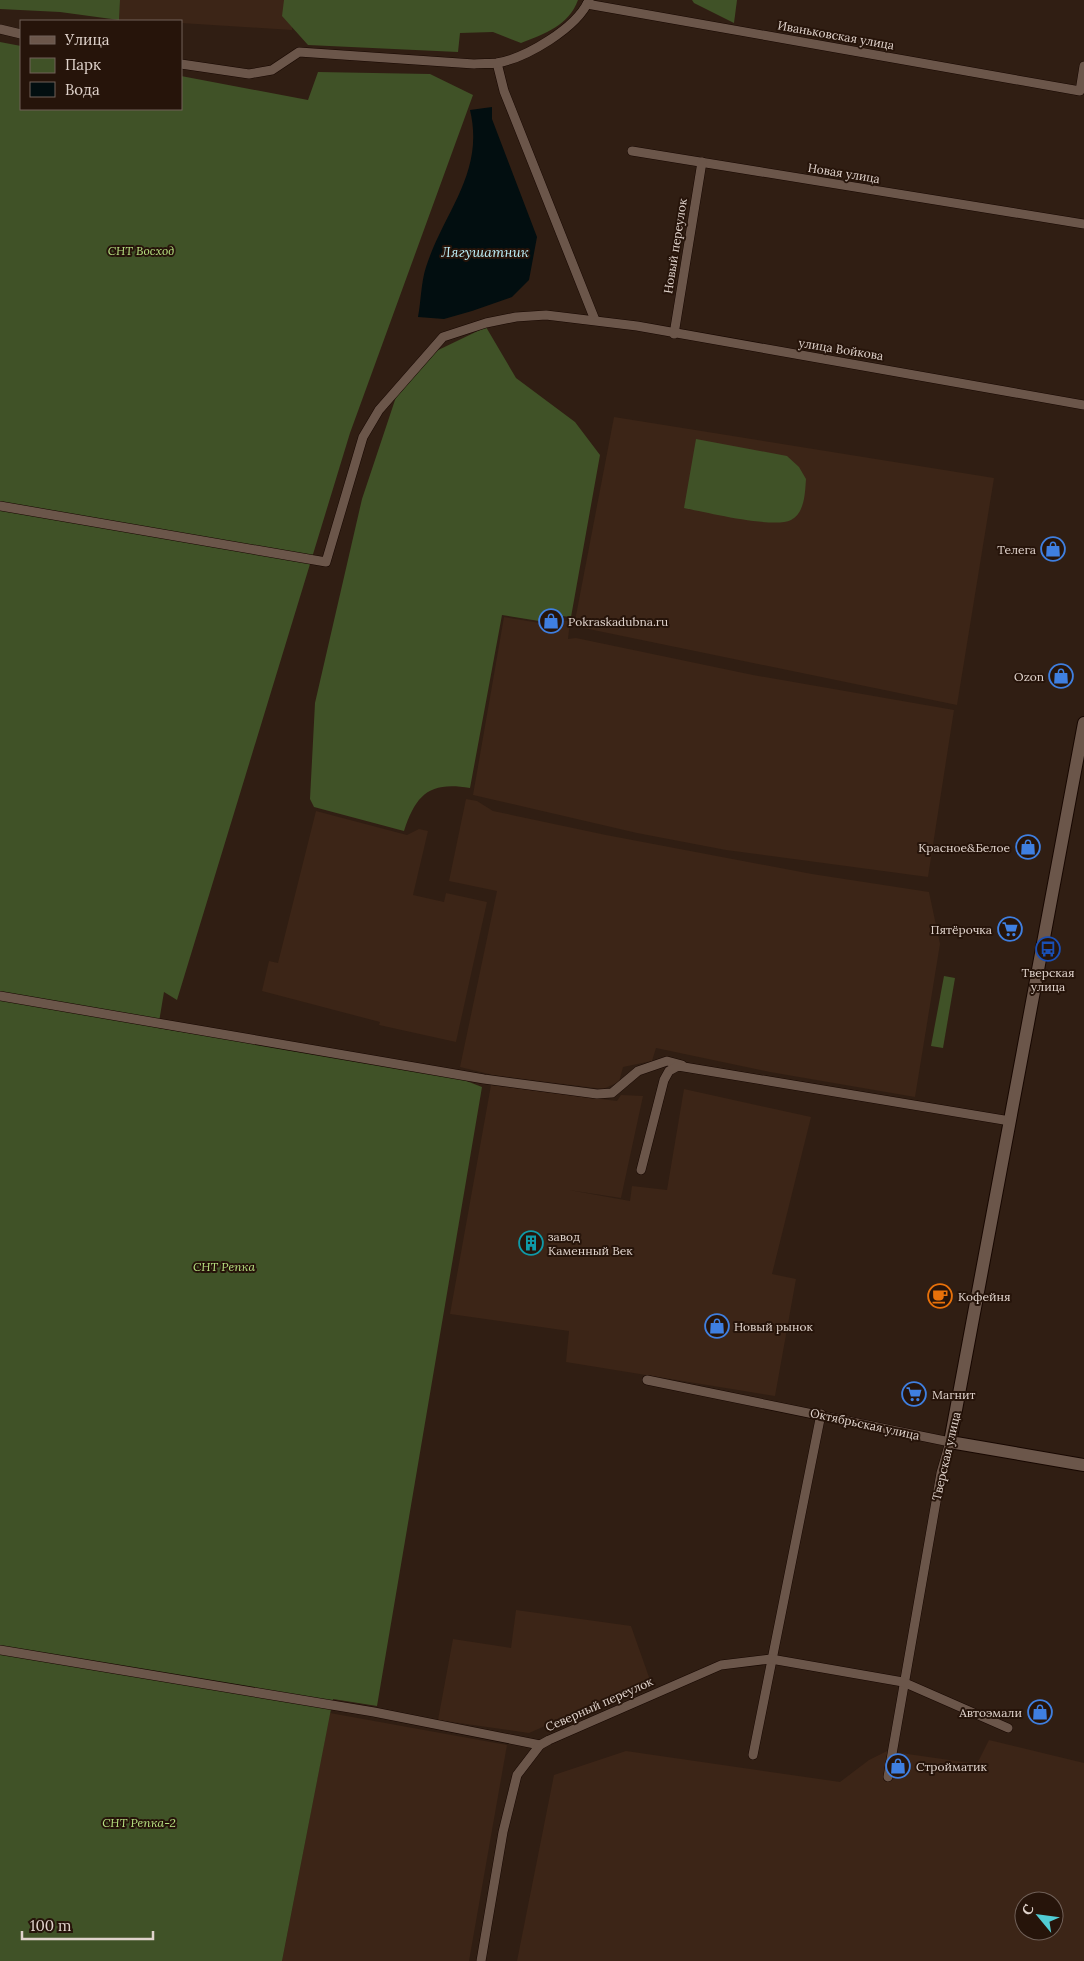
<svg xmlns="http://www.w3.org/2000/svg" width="1084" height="1961" font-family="Lora,serif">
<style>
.built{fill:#3c2517;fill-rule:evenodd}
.green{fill:#405227}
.water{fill:#020e10}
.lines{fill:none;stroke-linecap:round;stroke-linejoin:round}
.minor-casing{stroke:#170701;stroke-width:10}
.secondary-casing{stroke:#170701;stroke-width:14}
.minor{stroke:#6b564a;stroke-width:9}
.secondary{stroke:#6b564a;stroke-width:12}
.labels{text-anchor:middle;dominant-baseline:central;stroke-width:4;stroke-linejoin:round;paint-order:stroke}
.street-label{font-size:12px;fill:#e0d3cc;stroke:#26140a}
.park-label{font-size:12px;font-style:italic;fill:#b7e081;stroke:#26140a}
.poi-label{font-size:12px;fill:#e0d3cc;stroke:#26140a;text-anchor:start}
.water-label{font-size:14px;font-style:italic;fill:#bceef7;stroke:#26140a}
</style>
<rect width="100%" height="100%" fill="#301e13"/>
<!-- built -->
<g class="built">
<polygon points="120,0 294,0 292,30 181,23 181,21 119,20"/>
<polygon points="614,417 994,478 957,705 574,626"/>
<polygon points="504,617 546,624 554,620 570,621 568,639 576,638 753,675 954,710 928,877 726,850 637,833 473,795"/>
<polygon points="466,799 477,801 493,811 606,835 812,874 929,892 940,944 915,1097 770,1072 656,1048 652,1061 623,1067 619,1082 603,1089 493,1075 460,1067 497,891 449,881"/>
<polygon points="316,811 407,835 419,829 428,831 413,895 444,902 446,893 487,902 456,1042 379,1025 380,1022 262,991 269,961 278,963"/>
<polygon points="491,1085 617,1101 621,1095 643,1096 621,1198 569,1190 630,1201 632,1186 667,1190 684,1089 811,1117 772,1274 796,1279 775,1396 566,1362 569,1331 450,1314"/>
<polygon points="516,1610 631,1626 650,1680 529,1733 438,1720 453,1639 511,1648"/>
<polygon points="330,1713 507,1745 469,1961 282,1961"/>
<path d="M 989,1740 L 1084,1763 L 1084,1961 L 517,1961 L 554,1775 L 626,1751 L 840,1782 L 869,1760 L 887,1751 L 977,1764 ZM 1024,1901 L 1054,1901 L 1054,1931 L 1024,1931 Z"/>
</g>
<!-- green -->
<g class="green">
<polygon points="0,0 120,0 119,20 60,12 0,9"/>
<path d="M 284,0 L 578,0 C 569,25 545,34 521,43 L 493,32 L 460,33 L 458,52 L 308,45 L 282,16 Z"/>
<polygon points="692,0 737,0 734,23 694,3"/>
<polygon points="0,42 21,46 21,109 181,109 181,76 308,100 318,72 430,74 473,95 350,433 177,1000 164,992 158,1028 451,1075 482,1087 377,1706 333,1699 282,1961 0,1961"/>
<path d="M 486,327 L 516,378 L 575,422 L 600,455 L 571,617 L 551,615 L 539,621 L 502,615 L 470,788 C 430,781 416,794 404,831 L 314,807 L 310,799 L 315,703 L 362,499 L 399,388 L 430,354 Z"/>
<path d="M 696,439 L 787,456 L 799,467 L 806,479 C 805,492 805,513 791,520 C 774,529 705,512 684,508 Z"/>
<polygon points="944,976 955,978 943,1048 931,1046"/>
</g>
<!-- water -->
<path class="water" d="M 492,107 L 492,119 L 537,237 L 529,280 L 512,297 L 472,311 L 444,319 L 418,317 C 421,301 421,282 426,267 C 444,211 485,173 470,110 Z"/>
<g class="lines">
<!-- minor casing -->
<g class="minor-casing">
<g id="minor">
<polyline points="587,4 1080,91 1084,66"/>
<polyline points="0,29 21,34"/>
<polyline points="497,63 504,91 595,320"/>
<path d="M 181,64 L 249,74 L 272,70 L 299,52 L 474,64 C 481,63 490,64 497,63 C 526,58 577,28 589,0"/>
<polyline points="632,151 1084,224"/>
<polyline points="674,334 702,162"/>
<polyline points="0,506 326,562 363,437 379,410 443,337 486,323 516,317 546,315 637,326 1084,405"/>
<polyline points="0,996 484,1079 597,1094 612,1093 638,1071 667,1061 682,1065"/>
<polyline points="641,1170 664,1080 669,1071 678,1066 1010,1121"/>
<polyline points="647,1380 950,1442 941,1473 888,1777"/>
<polyline points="0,1650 374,1712 540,1745"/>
<polyline points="753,1755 821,1414"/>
<polyline points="481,1961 503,1832 517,1775 540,1745 549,1740 721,1665 771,1659 903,1682 1008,1728"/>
</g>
</g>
<!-- secondary casing -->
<g class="secondary-casing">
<polyline id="secondary" points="1084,723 950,1442 1084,1465"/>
</g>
<!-- minor -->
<use href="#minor" class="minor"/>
<!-- secondary -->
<use href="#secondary" class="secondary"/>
</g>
<!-- icons -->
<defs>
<g id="shop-ring" transform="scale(1.25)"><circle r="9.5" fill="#26140a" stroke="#3f7fe0" stroke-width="1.5"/><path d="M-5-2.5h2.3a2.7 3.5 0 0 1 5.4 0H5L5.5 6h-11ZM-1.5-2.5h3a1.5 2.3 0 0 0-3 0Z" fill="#3f7fe0"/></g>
<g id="supermarket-ring" transform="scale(1.25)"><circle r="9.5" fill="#26140a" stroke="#3f7fe0" stroke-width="1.5"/><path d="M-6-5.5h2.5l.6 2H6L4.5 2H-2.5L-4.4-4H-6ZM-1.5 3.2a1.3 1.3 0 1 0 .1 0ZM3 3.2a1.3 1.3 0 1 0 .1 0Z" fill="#3f7fe0"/></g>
<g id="bus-ring" transform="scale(1.25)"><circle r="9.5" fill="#26140a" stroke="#1a4fb4" stroke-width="1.5"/><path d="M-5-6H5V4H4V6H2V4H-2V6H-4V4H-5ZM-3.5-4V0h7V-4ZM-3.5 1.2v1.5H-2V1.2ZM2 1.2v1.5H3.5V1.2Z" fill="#1a4fb4"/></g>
<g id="building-ring" transform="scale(1.25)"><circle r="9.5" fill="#26140a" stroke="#0f9aa8" stroke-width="1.5"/><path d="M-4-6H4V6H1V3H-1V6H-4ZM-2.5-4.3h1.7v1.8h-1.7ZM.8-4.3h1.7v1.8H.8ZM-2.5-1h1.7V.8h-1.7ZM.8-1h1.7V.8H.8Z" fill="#0f9aa8"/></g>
<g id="cafe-ring" transform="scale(1.25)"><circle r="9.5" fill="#26140a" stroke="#e8710a" stroke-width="1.5"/><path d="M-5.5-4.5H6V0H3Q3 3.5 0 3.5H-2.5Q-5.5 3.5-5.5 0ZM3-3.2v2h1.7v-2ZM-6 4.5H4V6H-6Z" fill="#e8710a"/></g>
</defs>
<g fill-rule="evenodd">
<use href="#shop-ring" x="1053" y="549"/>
<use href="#shop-ring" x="551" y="621"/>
<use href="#shop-ring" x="1061" y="676"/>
<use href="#shop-ring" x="1028" y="847"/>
<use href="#supermarket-ring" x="1010" y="929"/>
<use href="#bus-ring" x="1048" y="949"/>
<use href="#building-ring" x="531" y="1243"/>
<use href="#cafe-ring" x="940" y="1296"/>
<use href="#shop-ring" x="717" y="1326"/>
<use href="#supermarket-ring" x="914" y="1394"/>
<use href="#shop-ring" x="1040" y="1712"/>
<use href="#shop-ring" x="898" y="1766"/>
</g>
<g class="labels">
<!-- street labels -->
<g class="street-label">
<text transform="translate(836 35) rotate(10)">Иваньковская улица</text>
<text transform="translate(844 173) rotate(9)">Новая улица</text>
<text transform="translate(675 246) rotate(-81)">Новый переулок</text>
<text transform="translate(841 349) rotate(9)">улица Войкова</text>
<text transform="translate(865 1424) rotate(12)">Октябрьская улица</text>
<text transform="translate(946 1456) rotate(-77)">Тверская улица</text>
<text transform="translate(599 1704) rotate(-24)">Северный переулок</text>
</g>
<!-- park labels -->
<g class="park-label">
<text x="141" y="250">СНТ Восход</text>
<text x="224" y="1266">СНТ Репка</text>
<text x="139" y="1822">СНТ Репка-2</text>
</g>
<!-- poi labels -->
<g class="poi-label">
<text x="1036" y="549" text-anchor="end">Телега</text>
<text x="568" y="621">Pokraskadubna.ru</text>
<text x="1044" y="676" text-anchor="end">Ozon</text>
<text x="1010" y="847" text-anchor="end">Красное&amp;Белое</text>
<text x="992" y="929" text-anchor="end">Пятёрочка</text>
<text x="1048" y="972" text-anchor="middle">Тверская<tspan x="1048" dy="14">улица</tspan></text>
<text x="548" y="1236">завод<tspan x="548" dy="14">Каменный Век</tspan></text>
<text x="958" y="1296">Кофейня</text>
<text x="734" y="1326">Новый рынок</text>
<text x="932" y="1394">Магнит</text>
<text x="1022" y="1712" text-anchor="end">Автоэмали</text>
<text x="916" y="1766">Стройматик</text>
</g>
<!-- water labels -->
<g class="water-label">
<text x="485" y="252">Лягушатник</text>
</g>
</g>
<!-- legend -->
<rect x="20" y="20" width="162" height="90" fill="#26140a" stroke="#706058"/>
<rect x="30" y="36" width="25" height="8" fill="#6b564a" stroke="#706058"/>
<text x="65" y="45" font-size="15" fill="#e0d3cc">Улица</text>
<rect x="30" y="58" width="25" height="15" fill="#405227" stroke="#706058"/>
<text x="65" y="70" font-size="15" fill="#e0d3cc">Парк</text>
<rect x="30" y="82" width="25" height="15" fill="#020e10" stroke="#706058"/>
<text x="65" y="95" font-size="15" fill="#e0d3cc">Вода</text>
<!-- north arrow -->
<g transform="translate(1039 1916) rotate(299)"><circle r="24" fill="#26140a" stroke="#706058"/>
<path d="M0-4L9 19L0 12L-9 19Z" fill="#51ccd4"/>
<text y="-8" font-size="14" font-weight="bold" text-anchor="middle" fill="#e0d3cc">С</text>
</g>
<!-- scale -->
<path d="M22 1931v8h131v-8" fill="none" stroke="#e0d3cc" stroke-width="2.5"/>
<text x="30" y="1931" font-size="15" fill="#e0d3cc" stroke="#26140a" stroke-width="4" paint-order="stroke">100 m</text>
</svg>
